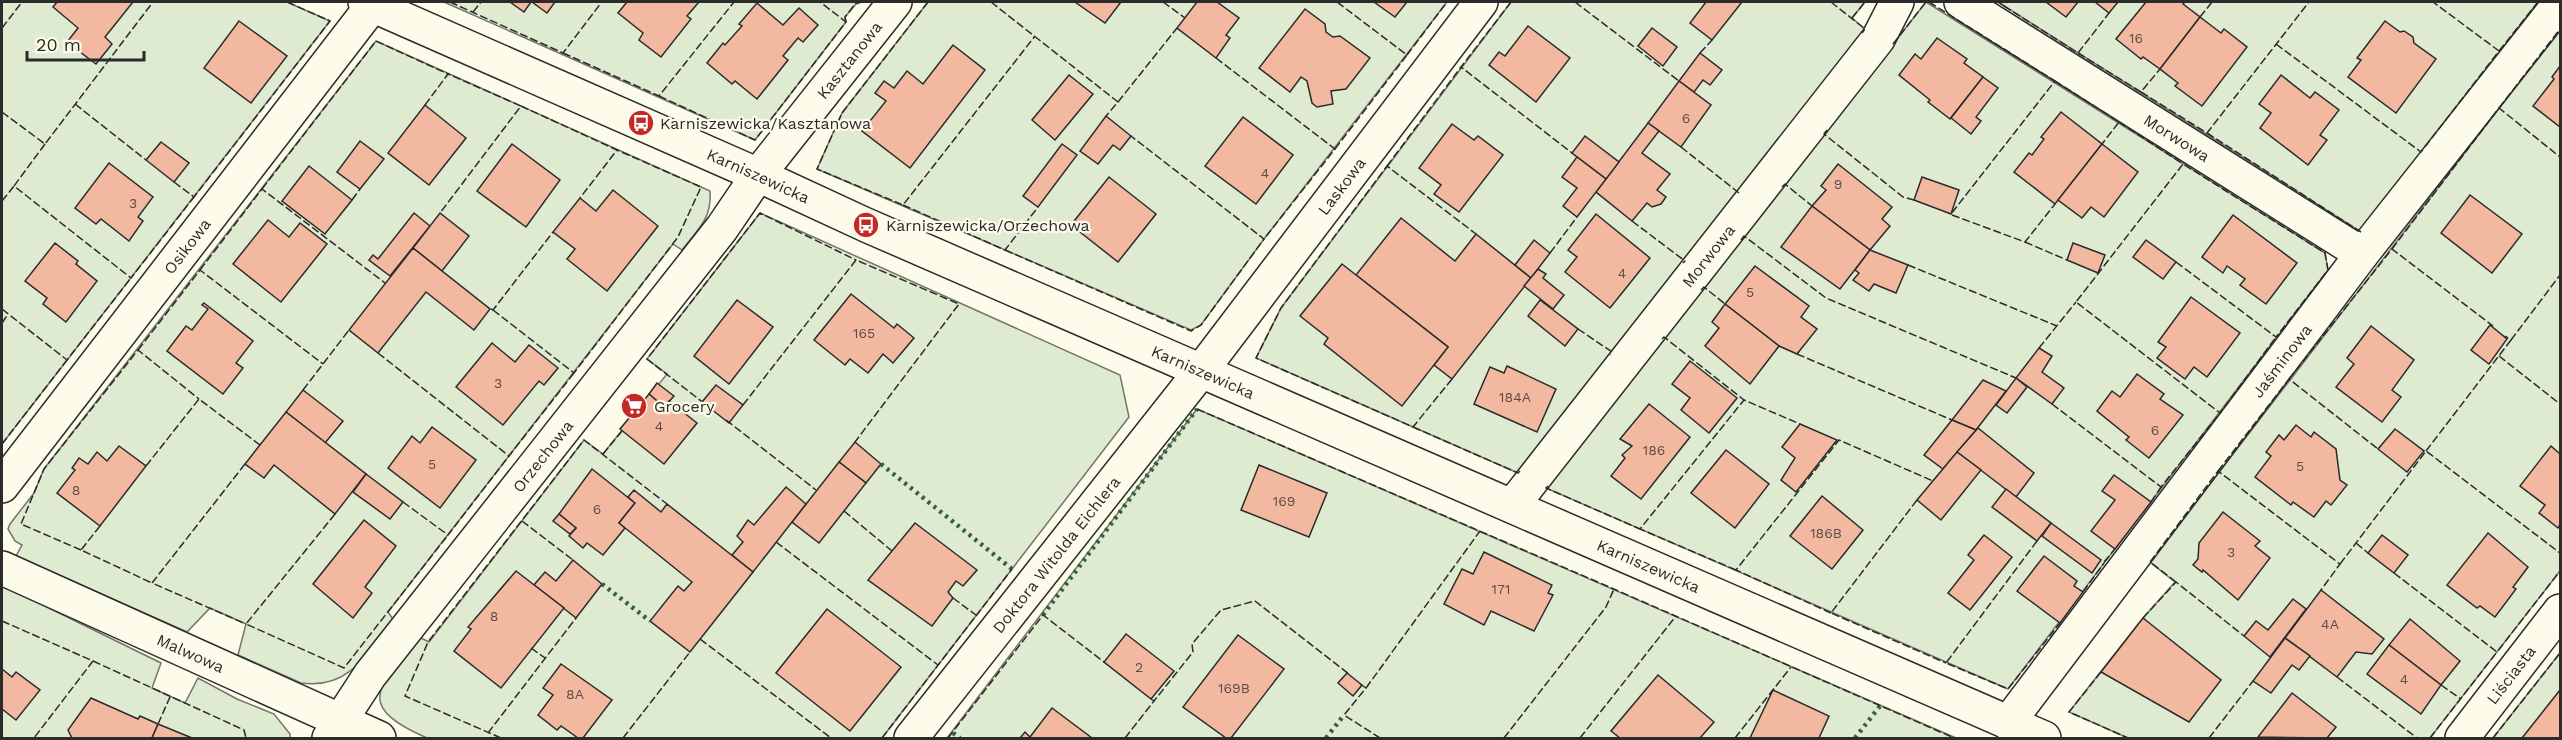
<svg xmlns="http://www.w3.org/2000/svg" width="2562" height="740" font-family="'Work Sans',sans-serif">
<style>
.green{fill:#deebd1;stroke:#74746e;stroke-width:1.5}
.building{fill:#f2b8a0;stroke:#2b2b2b;stroke-width:1.5}
.lines{fill:none;stroke-linecap:round;stroke-linejoin:round}
.street-casing{stroke:#2b2b2b;stroke-width:36}
.secondary-casing{stroke:#2b2b2b;stroke-width:36}
.street{stroke:#fdfbea;stroke-width:33}
.secondary{stroke:#fdfbea;stroke-width:33}
.hedge{stroke:#34623c;stroke-width:4.5;stroke-dasharray:3 4.5;stroke-linecap:butt}
.fence{stroke:#2b2b2b;stroke-width:1.5;stroke-dasharray:8 3;stroke-linecap:butt}
.labels{text-anchor:middle;dominant-baseline:central;stroke-width:4.5;stroke-linejoin:round;paint-order:stroke}
.number-label{font-size:14px;fill:#5d4e48}
.street-label{font-size:16px;fill:#2b2b2b;stroke:#fdfbea}
.poi-label{font-size:16px;fill:#2b2b2b;stroke:#fdfbea;text-anchor:start}
</style>
<rect width="100%" height="100%" fill="#fdfbea"/>
<!-- green -->
<g class="green">
<polygon points="2,2 287,2 330,21 2,444"/>
<polygon points="444,2 862,2 856,4 845,17 846,22 755,140"/>
<polygon points="928,2 1447,2 1264,239 1201,325 1191,330 817,169 842,113"/>
<polygon points="1511,2 1865,2 1852,18 1865,29 1518,473 1256,358 1281,308"/>
<polygon points="1926,2 2325,253 2328,270 2008,689 1546,488"/>
<polygon points="1998,2 2538,2 2361,232"/>
<polygon points="2560,29 2560,571 2430,738 2128,738 2069,712 2143,618 2175,582 2150,562"/>
<path d="M 376,41 L 710,191 C 712,219 698,229 682,250 L 673,244 L 388,612 L 393,619 C 367,653 350,690 301,683 L 238,655 L 246,624 L 210,608 L 187,632 L 16,556 L 22,545 L 15,541 L 8,529 L 10,524 L 34,493 L 44,469 Z"/>
<path d="M 760,213 L 1120,375 L 1129,417 L 882,738 L 427,738 C 352,705 379,686 421,638 L 429,642 L 584,440 L 603,454 L 667,374 L 647,359 Z"/>
<polygon points="1197,409 1956,738 947,738"/>
<polygon points="2,585 161,663 152,688 185,703 198,678 237,699 274,714 290,734 290,738 2,738"/>
<polygon points="2560,653 2560,738 2493,738 2496,734"/>
</g>
<!-- building -->
<g class="building">
<polygon points="57,2 133,2 105,37 112,44 96,64 67,42 78,28 53,7"/>
<polygon points="510,2 531,2 524,12"/>
<polygon points="532,2 555,2 547,13"/>
<polygon points="627,2 699,2 687,16 691,19 661,57 639,40 643,33 618,13"/>
<polygon points="1075,2 1121,2 1105,23"/>
<polygon points="1197,2 1217,2 1239,18 1226,35 1230,38 1216,58 1177,28"/>
<polygon points="1374,2 1407,2 1395,17"/>
<polygon points="1706,2 1742,2 1712,40 1690,23"/>
<polygon points="2046,2 2078,2 2066,17"/>
<polygon points="2095,2 2118,2 2109,13"/>
<polygon points="2146,2 2185,2 2183,4 2200,17 2160,69 2143,57 2141,59 2116,39"/>
<polygon points="757,3 783,25 799,8 818,25 803,42 798,38 783,56 788,60 757,99 735,81 732,84 707,63 723,43 725,45 742,26 739,24"/>
<polygon points="1305,9 1325,24 1326,32 1333,37 1340,36 1370,58 1346,89 1331,91 1333,104 1317,107 1312,103 1307,81 1301,77 1290,92 1259,68"/>
<polygon points="2200,17 2221,33 2224,29 2247,47 2202,106 2175,86 2178,83 2160,69"/>
<polygon points="239,21 287,56 251,103 204,68"/>
<polygon points="2385,21 2400,32 2404,31 2413,37 2414,43 2436,59 2396,113 2348,77 2361,60 2357,58"/>
<polygon points="1528,26 1570,58 1536,102 1489,65 1499,52 1505,56"/>
<polygon points="1652,28 1677,47 1663,66 1638,46"/>
<polygon points="1937,38 1967,59 1964,63 1983,77 1950,119 1928,102 1930,100 1899,75 1915,54 1921,59"/>
<polygon points="953,45 985,70 910,168 862,131 886,101 875,93 884,81 894,88 907,71 923,84"/>
<polygon points="1700,53 1722,70 1710,85 1703,80 1694,92 1679,81"/>
<polygon points="2560,66 2560,127 2533,106 2554,79 2552,77"/>
<polygon points="1069,75 1093,94 1055,140 1032,120"/>
<polygon points="2281,75 2310,98 2315,92 2339,110 2320,135 2327,140 2308,165 2260,128 2271,113 2259,104"/>
<polygon points="1983,77 1998,88 1976,117 1981,121 1971,134 1951,118"/>
<polygon points="1679,81 1711,105 1681,147 1648,123"/>
<polygon points="425,105 466,138 429,185 388,153"/>
<polygon points="2061,112 2102,144 2055,204 2014,172 2029,153 2032,155 2044,139 2041,137"/>
<polygon points="1106,116 1131,136 1120,150 1113,145 1098,164 1080,151"/>
<polygon points="1243,117 1293,155 1256,204 1205,166"/>
<polygon points="1648,123 1659,131 1642,153 1670,174 1657,190 1666,197 1661,204 1652,207 1647,203 1632,221 1596,192"/>
<polygon points="1452,124 1474,140 1478,136 1503,155 1459,212 1434,194 1441,185 1419,168"/>
<polygon points="1585,136 1619,162 1606,179 1572,153"/>
<polygon points="360,141 384,159 360,189 337,172"/>
<polygon points="161,142 189,163 174,182 146,160"/>
<polygon points="512,144 560,180 526,227 477,191"/>
<polygon points="1062,144 1077,155 1038,207 1023,196"/>
<polygon points="2102,144 2138,172 2104,217 2091,207 2082,218 2058,200"/>
<polygon points="1577,157 1606,179 1577,217 1563,206 1577,188 1562,177"/>
<polygon points="109,163 153,197 138,217 143,221 129,241 101,219 96,224 75,208"/>
<polygon points="1838,164 1892,207 1882,219 1890,226 1870,250 1812,206 1826,190 1821,186"/>
<polygon points="309,166 352,200 325,234 282,201"/>
<polygon points="1109,177 1156,214 1118,262 1071,225"/>
<polygon points="1922,177 1959,190 1951,214 1914,200"/>
<polygon points="613,190 658,226 607,291 567,259 575,249 553,232 580,198 596,211"/>
<polygon points="2470,195 2522,234 2492,273 2441,233"/>
<polygon points="1812,206 1870,250 1840,289 1781,247"/>
<polygon points="414,213 430,226 390,276 369,260 373,255 378,259"/>
<polygon points="440,213 469,236 442,271 413,248"/>
<polygon points="1596,214 1650,258 1610,308 1565,272 1577,257 1568,250"/>
<polygon points="2233,215 2297,263 2266,304 2240,285 2245,279 2227,266 2223,273 2202,257"/>
<polygon points="1401,218 1455,261 1476,234 1531,278 1452,379 1434,365 1448,347 1356,275"/>
<polygon points="268,220 289,237 300,223 327,244 281,302 233,264"/>
<polygon points="1534,240 1550,253 1531,278 1515,265"/>
<polygon points="2146,240 2176,262 2163,279 2133,257"/>
<polygon points="55,243 78,261 76,264 97,281 66,322 43,304 47,298 25,281"/>
<polygon points="2073,243 2105,255 2098,273 2067,260"/>
<polygon points="413,248 490,309 474,330 426,292 378,353 349,330"/>
<polygon points="1870,250 1908,265 1896,293 1874,284 1869,291 1853,280 1859,273 1855,270"/>
<polygon points="1342,264 1448,347 1402,406 1324,344 1328,338 1300,316"/>
<polygon points="1755,266 1809,306 1801,317 1817,329 1797,354 1779,346 1725,304"/>
<polygon points="1538,269 1546,274 1543,278 1564,295 1553,309 1524,286"/>
<polygon points="851,294 894,328 897,324 914,338 893,363 883,354 868,373 850,359 845,365 814,340"/>
<polygon points="2191,297 2240,333 2207,377 2194,367 2185,379 2157,358 2166,347 2158,342"/>
<polygon points="737,300 773,327 729,384 694,356"/>
<polygon points="1540,300 1578,329 1565,346 1528,316"/>
<polygon points="204,303 253,341 236,363 243,368 223,394 167,351 186,326 192,330 208,309 202,305"/>
<polygon points="1725,304 1779,346 1750,384 1705,346 1719,328 1712,322"/>
<polygon points="2490,325 2507,339 2489,364 2471,350"/>
<polygon points="2371,326 2414,360 2392,390 2401,397 2382,422 2336,387 2354,364 2347,358"/>
<polygon points="492,343 515,362 529,345 558,368 544,385 539,381 503,425 456,387"/>
<polygon points="2039,348 2052,356 2042,372 2064,388 2052,404 2016,378"/>
<polygon points="1690,361 1737,398 1709,433 1681,410 1690,398 1672,384"/>
<polygon points="1507,366 1556,389 1537,432 1474,404 1490,367 1504,373"/>
<polygon points="2137,374 2164,394 2160,399 2183,415 2149,458 2126,440 2129,437 2097,411 2112,391 2120,397"/>
<polygon points="2016,378 2027,387 2007,413 1996,405"/>
<polygon points="1983,380 2006,391 1976,430 1952,420"/>
<polygon points="657,383 674,396 664,407 649,394"/>
<polygon points="716,385 743,405 729,423 702,402"/>
<polygon points="303,390 343,421 325,443 286,412"/>
<polygon points="649,394 664,407 669,401 697,423 664,464 620,429"/>
<polygon points="1649,404 1690,437 1641,499 1611,476 1625,458 1622,455 1632,446 1620,439"/>
<polygon points="286,412 366,474 335,514 274,465 264,478 245,464"/>
<polygon points="1952,420 1976,430 1943,469 1924,455"/>
<polygon points="1800,424 1837,440 1796,492 1781,480 1795,458 1782,447"/>
<polygon points="2296,425 2311,437 2314,432 2336,449 2340,480 2347,485 2331,505 2326,501 2314,517 2293,502 2291,505 2255,477 2271,456 2266,452 2279,435 2284,440"/>
<polygon points="432,427 476,460 440,508 388,468 412,436 420,443"/>
<polygon points="1978,428 2034,473 2016,497 1957,452"/>
<polygon points="2395,429 2424,451 2407,472 2378,449"/>
<polygon points="855,442 881,464 866,483 839,462"/>
<polygon points="119,446 146,466 100,526 57,493 75,470 72,468 79,458 88,464 97,452 107,461"/>
<polygon points="2551,446 2560,454 2560,525 2558,528 2539,513 2545,505 2520,486"/>
<polygon points="1726,450 1769,484 1735,528 1691,493"/>
<polygon points="1957,452 1981,470 1941,520 1917,500"/>
<polygon points="839,462 866,483 819,543 792,522"/>
<polygon points="1259,465 1327,493 1309,537 1241,510"/>
<polygon points="592,469 635,503 619,523 625,528 603,555 587,543 583,548 569,536 576,528 559,514"/>
<polygon points="366,474 403,502 390,519 353,492"/>
<polygon points="2114,475 2151,502 2115,549 2091,531 2115,500 2102,491"/>
<polygon points="786,487 806,504 753,572 732,555 743,542 737,536 748,520 754,525"/>
<polygon points="2006,489 2051,523 2037,541 1992,507"/>
<polygon points="634,490 661,512 667,504 753,572 690,652 650,621 678,586 684,591 692,582 619,523 635,503 628,497"/>
<polygon points="1822,496 1863,530 1832,569 1790,536"/>
<polygon points="2223,512 2260,541 2255,546 2270,558 2238,600 2203,570 2202,572 2193,565 2198,559 2199,543"/>
<polygon points="559,514 576,528 570,534 553,521"/>
<polygon points="364,520 396,546 365,587 372,593 353,618 313,584"/>
<polygon points="915,523 977,570 963,586 956,581 948,592 953,598 932,626 868,580"/>
<polygon points="2051,523 2101,560 2092,573 2042,536"/>
<polygon points="2488,533 2528,567 2513,587 2516,589 2495,617 2480,606 2477,608 2447,585"/>
<polygon points="1984,535 2012,557 1970,610 1948,593 1974,560 1968,555"/>
<polygon points="2382,535 2408,555 2394,573 2368,553"/>
<polygon points="1484,552 1552,585 1548,593 1553,595 1534,631 1491,611 1484,625 1444,604 1462,569 1473,574"/>
<polygon points="2044,556 2077,581 2074,586 2083,592 2060,623 2017,591"/>
<polygon points="573,560 602,584 576,618 534,585 545,572 556,581"/>
<polygon points="516,571 564,608 501,688 454,651 471,629 468,627"/>
<polygon points="2321,590 2384,639 2372,654 2356,652 2337,677 2285,638"/>
<polygon points="2293,599 2306,609 2270,657 2244,636 2256,621 2268,630"/>
<polygon points="827,609 901,667 850,731 776,673"/>
<polygon points="2143,618 2221,680 2189,722 2101,672"/>
<polygon points="2410,619 2460,661 2441,685 2389,645"/>
<polygon points="1126,634 1174,671 1151,699 1104,662"/>
<polygon points="1238,635 1284,669 1231,738 1226,738 1183,707"/>
<polygon points="2285,638 2310,656 2299,670 2292,665 2271,693 2253,681"/>
<polygon points="2389,645 2441,685 2421,714 2367,674"/>
<polygon points="561,664 612,700 583,738 578,738 561,726 557,730 538,715 553,695 543,688"/>
<polygon points="2,669 12,677 16,672 40,690 16,720 2,709"/>
<polygon points="1347,673 1362,685 1353,696 1338,683"/>
<polygon points="1658,675 1714,722 1700,738 1620,738 1611,731"/>
<polygon points="1773,690 1829,716 1819,738 1750,738"/>
<polygon points="2560,690 2560,738 2522,738"/>
<polygon points="2292,693 2336,727 2327,738 2258,737"/>
<polygon points="91,698 138,719 140,716 158,724 152,738 72,738 68,730"/>
<polygon points="1052,708 1092,738 1020,738 1025,732 1030,737"/>
<polygon points="158,724 192,738 152,738"/>
</g>
<g class="lines">
<!-- street casing -->
<g class="street-casing">
<g id="street">
<path id="s1" d="M 1961,2 L 2362,254"/>
<path id="s2" d="M 2,486 L 375,2"/>
<path id="s3" d="M 1512,506 L 1878,39 L 1897,2"/>
<path id="s4" d="M 2,568 L 379,738"/>
<path id="s5" d="M 2008,723 L 2362,254 L 2560,3"/>
<path id="s6" d="M 329,738 L 370,675 L 722,228 L 758,175 L 895,2"/>
<path id="s7" d="M 911,738 L 1201,371 L 1481,2"/>
<path id="s8" d="M 2462,738 L 2560,611"/>
</g>
</g>
<!-- secondary casing -->
<g class="secondary-casing">
<g id="secondary">
<path id="s9" d="M 365,2 L 758,175 L 866,225 L 2044,738"/>
</g>
</g>
<!-- street -->
<use href="#street" class="street"/>
<!-- secondary -->
<use href="#secondary" class="secondary"/>
<!-- hedge -->
<g class="hedge">
<polyline points="881,464 1012,569"/>
<polyline points="602,584 650,621"/>
<polyline points="1043,615 1197,409"/>
<polyline points="953,733 960,738"/>
<polyline points="1326,738 1344,715"/>
<polyline points="1855,738 1880,706"/>
</g>
<!-- fence -->
<g class="fence">
<polyline points="450,2 563,53 601,3"/>
<polyline points="928,2 842,113 817,169 903,205 1035,36"/>
<polyline points="991,2 1118,102 1106,116"/>
<polyline points="1163,2 1185,18"/>
<polyline points="1511,2 1461,67 1572,153"/>
<polyline points="1575,2 1679,81"/>
<polyline points="1831,2 1865,29 1862,33"/>
<polyline points="1929,2 2055,81 1951,214"/>
<polyline points="1998,2 2004,6 2007,2"/>
<polyline points="2004,6 2078,53 2109,13"/>
<polyline points="473,12 481,2"/>
<polyline points="2200,17 2212,2"/>
<polyline points="1852,18 1865,2"/>
<polyline points="846,22 845,17 856,3 862,2"/>
<polyline points="2,28 22,2"/>
<polyline points="1893,44 1926,2"/>
<polyline points="2276,44 2421,152 2499,51 2433,2"/>
<polyline points="2499,51 2538,2"/>
<polyline points="563,53 659,96 734,2"/>
<polyline points="1700,53 1712,40"/>
<polyline points="2078,53 2141,92 2160,69"/>
<polyline points="1407,55 1447,2"/>
<polyline points="1216,58 1335,149 1264,239"/>
<polyline points="2055,81 2119,122 2102,144"/>
<polyline points="2141,92 2207,133 2309,2"/>
<polyline points="659,96 755,140 846,22 820,2"/>
<polyline points="1118,102 1177,28"/>
<polyline points="75,104 146,160"/>
<polyline points="425,105 448,74 521,106 440,213"/>
<polyline points="521,106 617,150 580,198"/>
<polyline points="2499,108 2560,29"/>
<polyline points="2,112 45,144 153,2"/>
<polyline points="2119,122 2183,164 2076,302 2220,413 2276,337"/>
<polyline points="1827,130 1824,134 1903,197 1914,200"/>
<polyline points="2207,133 2361,232"/>
<polyline points="45,144 14,186 131,278 194,197"/>
<polyline points="1681,147 1739,193"/>
<polyline points="1335,149 1407,55 1337,2"/>
<polyline points="1387,166 1461,67"/>
<polyline points="174,182 194,197 330,21 287,2"/>
<polyline points="1782,187 1785,184 1812,206"/>
<polyline points="262,189 376,41 448,74"/>
<polyline points="352,200 360,189"/>
<polyline points="2,201 14,186"/>
<polyline points="903,205 1005,250 1038,207"/>
<polyline points="1952,215 2025,242 2055,204"/>
<polyline points="1632,221 1685,261 1683,263"/>
<polyline points="1741,240 1744,236 1826,298 2016,378"/>
<polyline points="2025,242 2067,260"/>
<polyline points="2392,249 2499,108 2560,157"/>
<polyline points="1005,250 1191,331 1201,325 1264,239 1131,136"/>
<polyline points="1550,253 1577,217"/>
<polyline points="2176,262 2276,337 2328,270 2325,253 2183,164"/>
<polyline points="1908,265 2057,326"/>
<polyline points="200,270 262,189 385,283"/>
<polyline points="1701,290 1704,287 1725,304"/>
<polyline points="2,309 67,360 131,278"/>
<polyline points="491,309 493,310 553,232"/>
<polyline points="493,310 574,373 678,237 701,187 617,150"/>
<polyline points="2,323 8,314"/>
<polyline points="1578,329 1612,352 1610,355"/>
<polyline points="1662,339 1664,337 1744,400"/>
<polyline points="2511,340 2560,275"/>
<polyline points="2039,348 2076,302"/>
<polyline points="138,350 200,270 323,364"/>
<polyline points="378,353 509,456 574,373"/>
<polyline points="1797,354 1952,420"/>
<polyline points="2499,356 2560,404"/>
<polyline points="1452,379 1413,427 1256,358 1281,308 1387,166 1476,234"/>
<polyline points="2289,379 2392,249 2493,326"/>
<polyline points="303,390 349,330"/>
<polyline points="705,404 647,359 760,213 856,260"/>
<polyline points="2052,404 2161,487 2220,413"/>
<polyline points="743,405 856,260 959,304 855,442"/>
<polyline points="1197,409 1607,586 1954,738"/>
<polyline points="726,420 816,490"/>
<polyline points="1413,427 1518,473 1520,471"/>
<polyline points="2,444 67,360"/>
<polyline points="2426,451 2511,340 2505,336"/>
<polyline points="603,454 622,431"/>
<polyline points="245,464 152,583 246,624"/>
<polyline points="146,466 199,399 260,445"/>
<polyline points="2218,471 2289,379 2378,449"/>
<polyline points="1548,486 1546,488 1640,529"/>
<polyline points="1917,500 1831,613 1946,663"/>
<polyline points="403,502 448,535 509,456"/>
<polyline points="2151,502 2161,487"/>
<polyline points="844,511 892,551"/>
<polyline points="335,514 246,624 344,668 448,535"/>
<polyline points="522,521 573,560"/>
<polyline points="100,526 81,550 152,583"/>
<polyline points="2037,541 1946,663 2008,689 2060,623"/>
<polyline points="776,542 938,665"/>
<polyline points="2356,543 2368,553"/>
<polyline points="81,550 21,524 44,469 138,350 199,399"/>
<polyline points="2104,562 2115,549"/>
<polyline points="2340,564 2426,451 2560,553"/>
<polyline points="1736,570 1640,529 1744,400 1800,424"/>
<polyline points="2394,573 2497,652 2560,571"/>
<polyline points="2176,582 2150,562 2218,471 2340,564 2321,590"/>
<polyline points="2083,592 2104,563"/>
<polyline points="953,598 976,615"/>
<polyline points="1831,613 1736,570 1839,440 1933,481"/>
<polyline points="2143,618 2176,582 2244,636"/>
<polyline points="2,621 93,661 34,738"/>
<polyline points="700,639 831,738"/>
<polyline points="531,648 545,658"/>
<polyline points="93,661 244,730 246,738"/>
<polyline points="2101,672 2069,712 2128,738"/>
<polyline points="2337,677 2417,738"/>
<polyline points="1360,684 1366,688 1344,715 1380,738"/>
<polyline points="2441,685 2461,699"/>
<polyline points="1366,688 1480,531"/>
<polyline points="1151,699 1154,701 1193,652 1192,644 1221,610 1255,601 1349,674"/>
<polyline points="158,724 170,697"/>
<polyline points="488,733 576,618"/>
<polyline points="501,738 405,696 428,642 584,440 667,504"/>
<polyline points="623,738 690,652"/>
<polyline points="882,738 1012,569"/>
<polyline points="948,738 1043,615 1104,662"/>
<polyline points="1125,738 1154,701"/>
<polyline points="1504,738 1606,607 1614,589"/>
<polyline points="1580,738 1676,616"/>
<polyline points="1735,738 1791,667"/>
<polyline points="2209,738 2253,681"/>
<polyline points="2430,738 2497,652"/>
<polyline points="2493,738 2560,653"/>
</g>
</g>
<!-- icons -->
<defs>
<g id="bus-disc" transform="scale(1.35)"><circle r="9.5" fill="#c62828" stroke="#fdfbea"/><path d="M-5-6H5V4H4V6H2V4H-2V6H-4V4H-5ZM-3.5-4V0h7V-4ZM-3.5 1.2v1.5H-2V1.2ZM2 1.2v1.5H3.5V1.2Z" fill="#fff"/></g>
<g id="supermarket-disc" transform="scale(1.35)"><circle r="9.5" fill="#c62828" stroke="#fdfbea"/><path d="M-6-5.5h2.5l.6 2H6L4.5 2H-2.5L-4.4-4H-6ZM-1.5 3.2a1.3 1.3 0 1 0 .1 0ZM3 3.2a1.3 1.3 0 1 0 .1 0Z" fill="#fff"/></g>
</defs>
<g fill-rule="evenodd">
<use href="#bus-disc" x="641" y="123"/>
<use href="#bus-disc" x="866" y="225"/>
<use href="#supermarket-disc" x="634" y="406"/>
</g>
<g class="labels">
<!-- number labels -->
<g class="number-label">
<text x="2136" y="38">16</text>
<text x="1686" y="118">6</text>
<text x="1265" y="173">4</text>
<text x="1838" y="184">9</text>
<text x="133" y="203">3</text>
<text x="1622" y="273">4</text>
<text x="1750" y="292">5</text>
<text x="864" y="333">165</text>
<text x="498" y="383">3</text>
<text x="1515" y="397">184A</text>
<text x="659" y="426">4</text>
<text x="2155" y="430">6</text>
<text x="1654" y="450">186</text>
<text x="432" y="464">5</text>
<text x="2300" y="466">5</text>
<text x="76" y="490">8</text>
<text x="1284" y="501">169</text>
<text x="597" y="509">6</text>
<text x="1826" y="533">186B</text>
<text x="2231" y="552">3</text>
<text x="1501" y="589">171</text>
<text x="494" y="616">8</text>
<text x="2330" y="624">4A</text>
<text x="1139" y="667">2</text>
<text x="2404" y="679">4</text>
<text x="1234" y="688">169B</text>
<text x="575" y="694">8A</text>
</g>
<!-- street labels -->
<g class="street-label">
<text stroke="none"><textPath href="#s6" startOffset="855">Kasztanowa</textPath></text>
<text stroke="none"><textPath href="#s1" startOffset="255">Morwowa</textPath></text>
<text stroke="none"><textPath href="#s9" startOffset="430">Karniszewicka</textPath></text>
<text stroke="none"><textPath href="#s7" startOffset="700">Laskowa</textPath></text>
<text stroke="none"><textPath href="#s2" startOffset="303">Osikowa</textPath></text>
<text stroke="none"><textPath href="#s3" startOffset="318">Morwowa</textPath></text>
<text stroke="none"><textPath href="#s5" startOffset="454">Jaśminowa</textPath></text>
<text stroke="none"><textPath href="#s9" startOffset="916">Karniszewicka</textPath></text>
<text stroke="none"><textPath href="#s6" startOffset="354">Orzechowa</textPath></text>
<text stroke="none"><textPath href="#s7" startOffset="234">Doktora Witolda Eichlera</textPath></text>
<text stroke="none"><textPath href="#s9" startOffset="1402">Karniszewicka</textPath></text>
<text stroke="none"><textPath href="#s4" startOffset="207">Malwowa</textPath></text>
<text stroke="none"><textPath href="#s8" startOffset="80">Liściasta</textPath></text>
</g>
<!-- poi labels -->
<g class="poi-label">
<text x="660" y="123">Karniszewicka/Kasztanowa</text>
<text x="886" y="225">Karniszewicka/Orzechowa</text>
<text x="654" y="406">Grocery</text>
</g>
</g>
<!-- border -->
<rect width="2562" height="740" fill="none" stroke="#2b2b2b" stroke-width="6"/>
<!-- scale -->
<path d="M27 51v9h117v-9" fill="none" stroke="#2b2b2b" stroke-width="3"/>
<text x="36" y="51" font-size="18" fill="#2b2b2b" stroke="#fdfbea" stroke-width="4.5" paint-order="stroke">20 m</text>
</svg>
